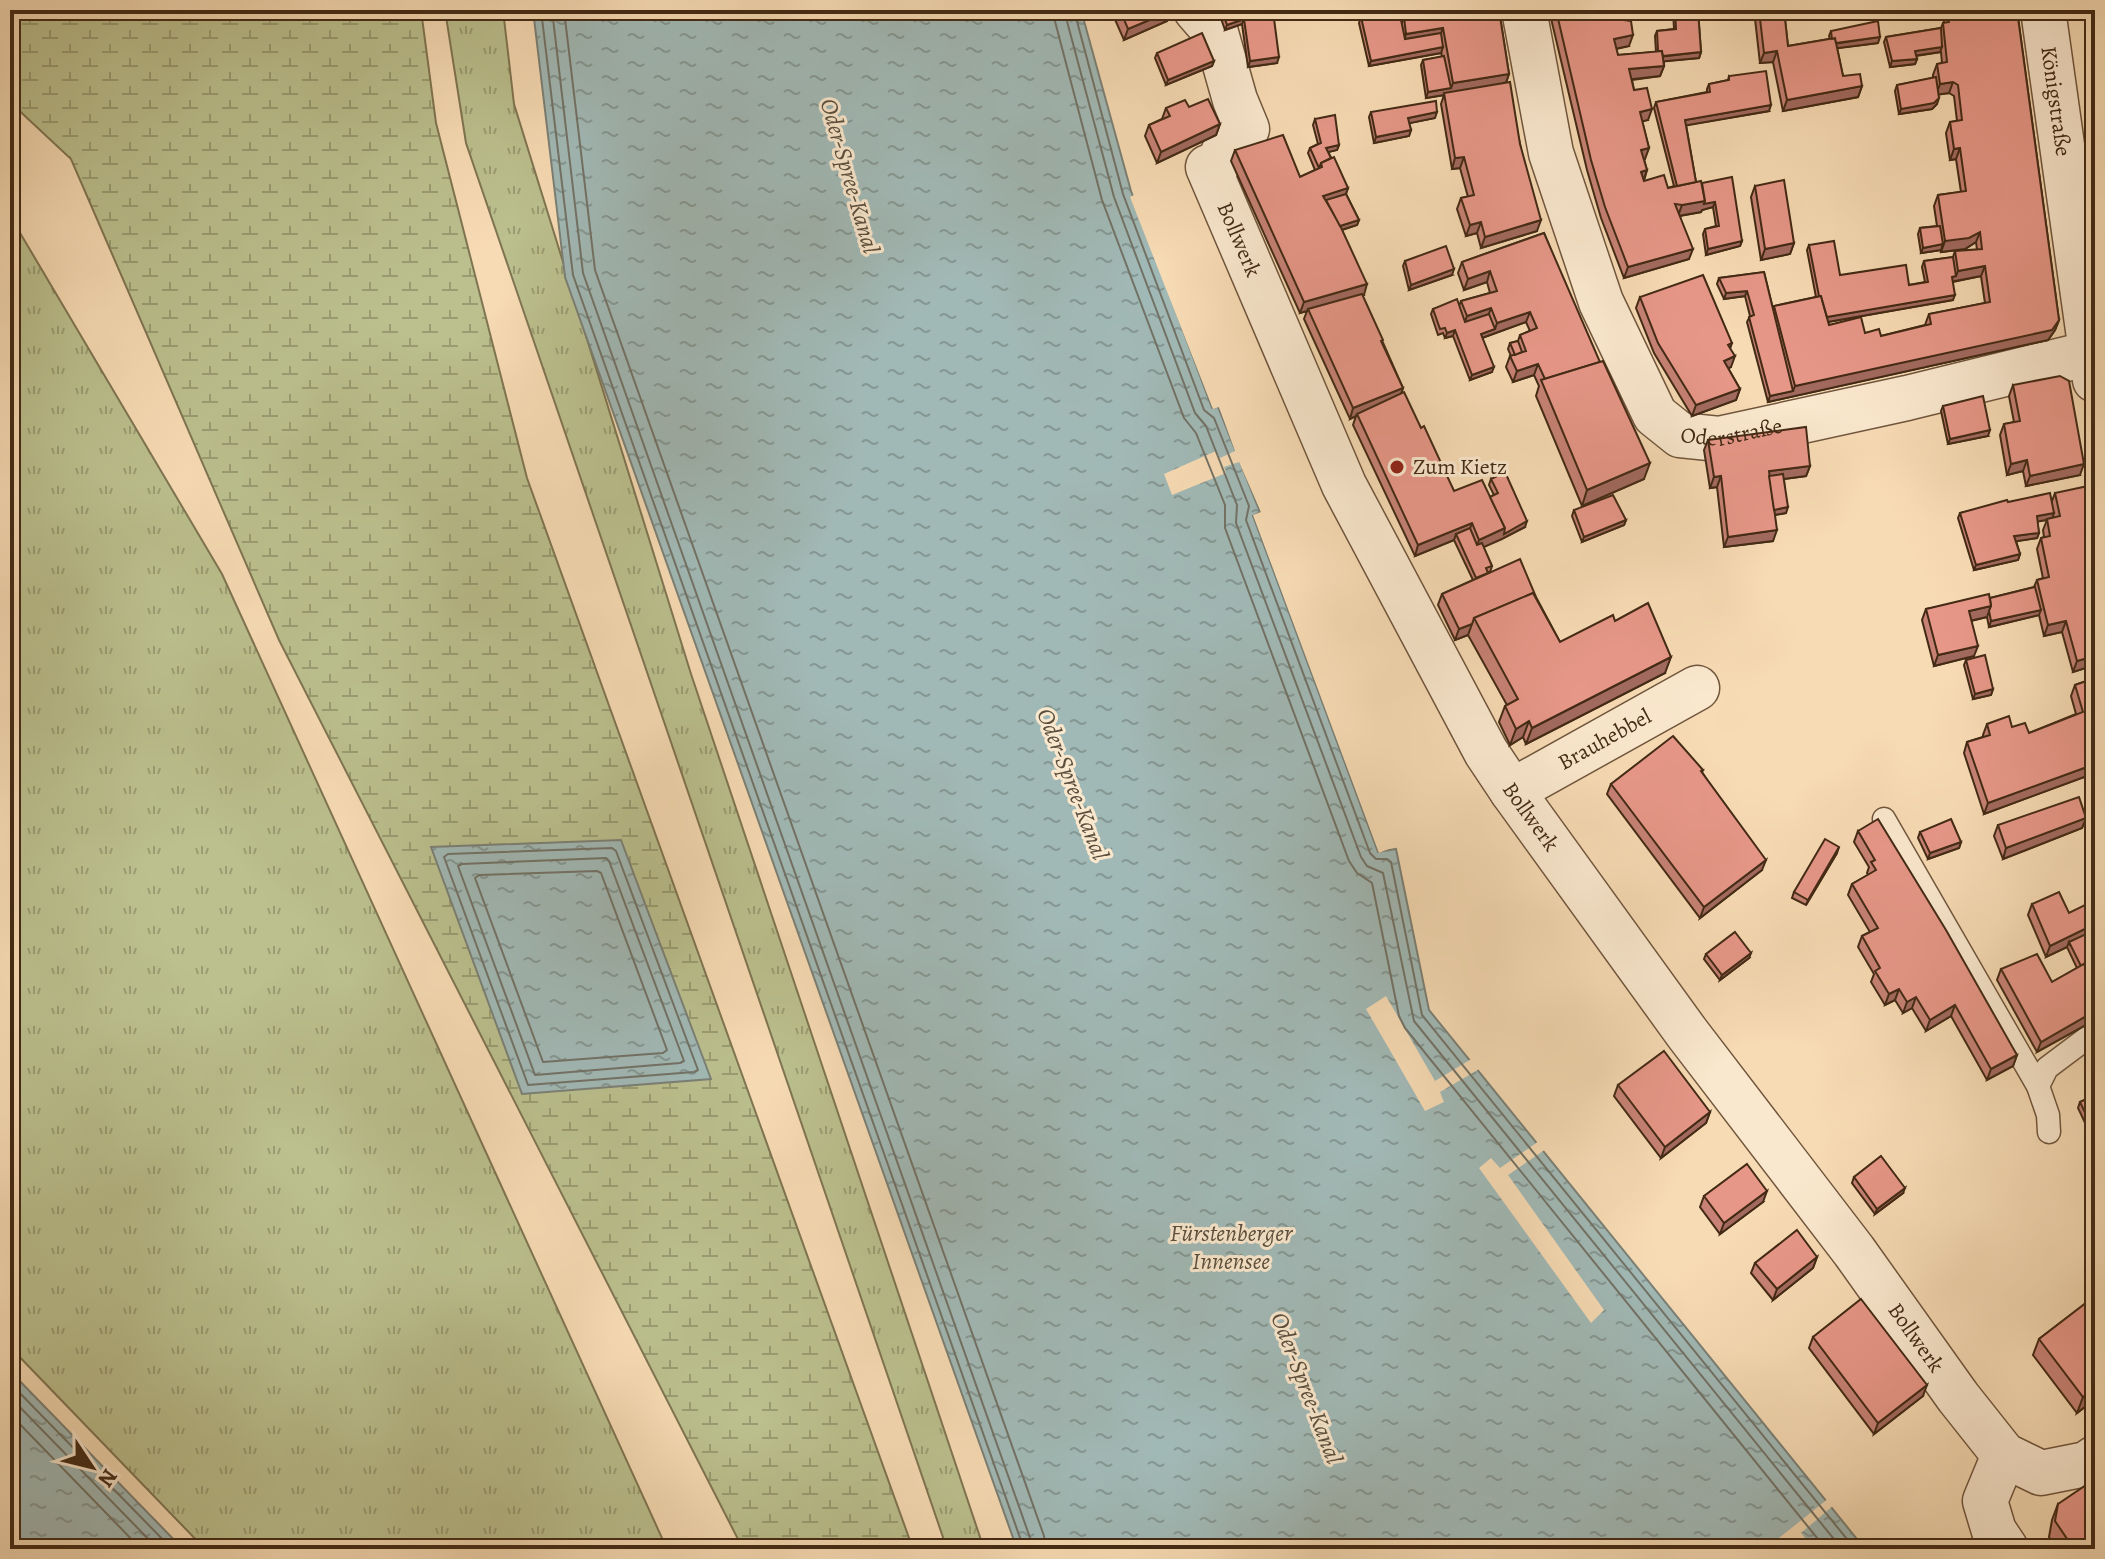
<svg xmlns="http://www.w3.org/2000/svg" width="2105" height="1559" font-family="Alegreya,serif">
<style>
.grass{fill:url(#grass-tufts);stroke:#7f7552;stroke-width:2}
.wetland{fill:url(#wetland-marsh);stroke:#7f7552;stroke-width:2}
.water{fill:url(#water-ripples);stroke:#7b8076;stroke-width:2}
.pier{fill:#f7dbb4}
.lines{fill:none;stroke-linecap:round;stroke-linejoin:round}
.shore{stroke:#727266;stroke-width:2}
.lane-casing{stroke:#70563d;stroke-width:25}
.street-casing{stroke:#70563d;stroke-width:47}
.lane{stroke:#fae8ce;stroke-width:22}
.street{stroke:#fae8ce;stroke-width:44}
.wall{fill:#c78275;stroke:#432a15;stroke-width:2;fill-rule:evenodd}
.shaded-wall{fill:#a26a5f;stroke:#432a15;stroke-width:2}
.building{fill:#e79788;stroke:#432a15;stroke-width:2}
.poi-dot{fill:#8f2418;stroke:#fae8ce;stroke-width:3}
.labels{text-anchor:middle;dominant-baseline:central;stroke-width:6;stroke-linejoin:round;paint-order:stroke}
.street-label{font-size:22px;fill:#432a15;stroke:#fae8ce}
.poi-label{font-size:22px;fill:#432a15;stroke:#fae8ce;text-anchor:start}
.water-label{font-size:24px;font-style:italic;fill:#5a4e3d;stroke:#fae8ce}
</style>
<defs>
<pattern id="grass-tufts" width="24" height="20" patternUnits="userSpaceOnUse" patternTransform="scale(2)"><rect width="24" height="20" fill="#bbc08e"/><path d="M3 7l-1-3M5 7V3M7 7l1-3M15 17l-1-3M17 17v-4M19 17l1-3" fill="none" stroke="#9a9c73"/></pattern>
<pattern id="wetland-marsh" width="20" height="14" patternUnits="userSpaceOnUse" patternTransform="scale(2)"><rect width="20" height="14" fill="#bbc08e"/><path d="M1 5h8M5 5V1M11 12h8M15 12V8" fill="none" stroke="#9a9c73"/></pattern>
<pattern id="water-ripples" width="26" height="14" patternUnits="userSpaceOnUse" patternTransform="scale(2)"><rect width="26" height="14" fill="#a1b9b6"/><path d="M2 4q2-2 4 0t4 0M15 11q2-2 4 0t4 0" fill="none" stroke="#859793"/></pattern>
</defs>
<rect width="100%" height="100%" fill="#f7dbb4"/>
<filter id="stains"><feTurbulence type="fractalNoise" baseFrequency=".0025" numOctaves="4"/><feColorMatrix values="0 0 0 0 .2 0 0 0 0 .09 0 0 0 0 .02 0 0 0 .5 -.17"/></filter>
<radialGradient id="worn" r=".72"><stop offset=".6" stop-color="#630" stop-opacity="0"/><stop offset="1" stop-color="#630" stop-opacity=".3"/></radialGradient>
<!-- grass -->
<g class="grass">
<polygon points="445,10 503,10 514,104 691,674 984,1549 947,1549 466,143"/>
<polygon points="10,216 222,574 667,1549 205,1549 10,1347"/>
</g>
<!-- wetland -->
<polygon class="wetland" points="10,10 421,10 436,123 527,478 913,1549 743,1549 279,640 71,159 10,102"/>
<!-- water -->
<g class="water">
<polygon points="533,10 1081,10 1131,191 1212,408 1218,407 1260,512 1253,516 1378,852 1396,849 1429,1010 1865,1549 1017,1549 565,277"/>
<polygon points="621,840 711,1079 522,1094 431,847"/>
<polygon points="10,1371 183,1549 10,1549"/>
</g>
<!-- pier -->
<g class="pier">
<polygon points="1136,194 1215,404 1222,406 1264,511 1263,515 1258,517 1381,848 1398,845 1379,853 1253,515 1261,512 1239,462 1224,467 1226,473 1172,495 1164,474 1216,451 1220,458 1235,451 1219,407 1213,409 1130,197"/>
<polygon points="1386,996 1435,1081 1473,1058 1481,1068 1440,1092 1444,1102 1425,1111 1366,1009"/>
<polygon points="1539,1141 1546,1149 1508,1175 1604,1310 1591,1323 1479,1168 1491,1158 1500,1168"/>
<polygon points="1829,1498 1834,1505 1801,1533 1814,1549 1781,1549 1774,1542"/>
</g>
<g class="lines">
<!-- shore -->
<g class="shore">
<polyline points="541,10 573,275 1024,1549"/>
<polyline points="552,10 583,273 1034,1549"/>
<polyline points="564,10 595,270 1044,1536 1046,1549"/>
<polyline points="1052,10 1102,200 1184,418 1196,433 1225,505 1225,528 1349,861 1357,873 1372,883 1399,1016 1405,1028 1826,1549"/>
<polyline points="1064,10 1114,197 1195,413 1206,426 1237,505 1236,523 1361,857 1367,866 1383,873 1414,1021 1842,1549"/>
<polyline points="1074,10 1123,194 1204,410 1214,418 1249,506 1246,520 1370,853 1376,859 1387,859 1391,862 1422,1015 1855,1549"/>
<polygon points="612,848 616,851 698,1070 694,1072 528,1085 444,857 448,854"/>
<polygon points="606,858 609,861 684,1061 680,1063 535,1075 458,866 462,864"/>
<polygon points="597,871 601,873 667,1050 663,1053 543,1062 475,878 479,875"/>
<polyline points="10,1383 172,1549"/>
<polyline points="10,1397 158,1549"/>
<polyline points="10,1414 141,1549"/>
</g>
<!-- lane casing -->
<g class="lane-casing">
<g id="lane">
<polyline points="1884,819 2038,1086"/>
<polyline points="2049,1132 2048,1115 2038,1086 2047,1068 2095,1032"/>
</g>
</g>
<!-- street casing -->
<g class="street-casing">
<g id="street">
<path id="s1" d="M 1196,10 L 1216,33 L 1235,100 L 1247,129 L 1228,142 L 1218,164 L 1208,167 L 1344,485 L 1486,752 L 1512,791 L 1687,1033 L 1854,1251 L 1958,1397 L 2004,1455 L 2041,1473 L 2086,1464 L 2095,1458"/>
<path id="s2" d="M 1524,10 L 1551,153 L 1601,302 L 1655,415 L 1680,435 L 1719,439 L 1907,398 L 2095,352"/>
<path id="s3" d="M 2043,10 L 2095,380"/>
<path id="s4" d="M 1512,791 L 1697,688"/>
<polyline points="2004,1455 1985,1501 1994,1531 2006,1549"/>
</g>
</g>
<!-- lane -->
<use href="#lane" class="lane"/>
<!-- street -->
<use href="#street" class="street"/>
</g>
<!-- wall -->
<g class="wall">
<polygon points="1115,10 1171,10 1167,21 1124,40 1113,15"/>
<polygon points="1218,10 1259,10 1277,63 1248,67 1242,24 1225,30"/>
<polygon points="1434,10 1499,10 1509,74 1506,83 1520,144 1537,231 1481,248 1477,233 1466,236 1457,209 1461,198 1468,197 1460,168 1452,169 1441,104 1444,95 1426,98 1421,65 1423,60 1442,57 1441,51 1441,53 1369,66 1359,23 1361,17 1402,23 1404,17 1434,12"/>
<polygon points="1549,10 1608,10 1610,18 1629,46 1616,49 1618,55 1656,52 1655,36 1657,31 1674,29 1673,10 1698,10 1701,52 1699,58 1664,61 1664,66 1660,76 1632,80 1634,90 1648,120 1642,121 1649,148 1644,159 1647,170 1644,181 1668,188 1674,186 1654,108 1656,102 1707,92 1707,89 1709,84 1728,80 1729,76 1769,111 1686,125 1696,182 1702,183 1742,241 1740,246 1706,255 1703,234 1705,229 1716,226 1713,207 1702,210 1701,212 1680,216 1689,259 1624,278 1601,218 1587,170"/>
<polygon points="1754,10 1784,10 1788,46 1830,39 1829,36 1831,31 1878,43 1837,48 1843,76 1862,86 1858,97 1783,111 1773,62 1760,63"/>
<path d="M 1943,10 L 2017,10 L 2059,320 L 2055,330 L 2048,340 L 1768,402 L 1747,322 L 1750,316 L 1745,296 L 1724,299 L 1717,284 L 1719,278 L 1764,272 L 1773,309 L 1774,306 L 1816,297 L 1807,250 L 1809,245 L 1840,275 L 1909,285 L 1925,282 L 1922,267 L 1924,261 L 1953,257 L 1955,251 L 1977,250 L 1976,242 L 1965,249 L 1941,252 L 1941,250 L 1921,253 L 1918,234 L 1920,228 L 1937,226 L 1934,206 L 1938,195 L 1961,192 L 1956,159 L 1950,160 L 1946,133 L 1950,122 L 1957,121 L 1954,96 L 1949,93 L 1938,94 L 1937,104 L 1932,109 L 1899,114 L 1895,91 L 1897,85 L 1933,78 L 1933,75 L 1937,64 L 1942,63 L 1941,52 L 1916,56 L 1917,59 L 1915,64 L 1890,67 L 1884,42 L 1886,37 L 1941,28 L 1943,23 L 1944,22 ZM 1981,276 L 1985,303 L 1929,314 L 1925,325 L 1881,336 L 1829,325 L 1828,322 L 1953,300 L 1953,282 Z"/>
<polygon points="1157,53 1214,61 1212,66 1166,85 1155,58"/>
<polygon points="1189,107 1220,124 1216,135 1157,163 1145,136 1149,125 1162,119 1166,108"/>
<polygon points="1371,112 1435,118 1409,123 1411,130 1409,136 1374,143 1369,117"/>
<polygon points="1315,119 1339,145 1337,150 1328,152 1348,188 1346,194 1359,220 1357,225 1342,230 1364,295 1362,295 1403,388 1401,394 1421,428 1454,491 1490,497 1494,495 1489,485 1491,479 1525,527 1483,547 1492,566 1490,572 1487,572 1536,597 1560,642 1615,621 1665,673 1526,744 1523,737 1510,745 1499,722 1505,706 1507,705 1468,635 1455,640 1438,605 1442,594 1473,580 1454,540 1415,556 1353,425 1356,416 1350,419 1304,319 1307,311 1300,313 1231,161 1235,150 1300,177 1315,170 1308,153 1310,148 1318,144 1313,125"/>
<polygon points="1755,186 1794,243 1790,254 1761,260 1751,197"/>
<polygon points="1544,233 1644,479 1582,506 1536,396 1539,386 1534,375 1513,382 1506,367 1510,356 1511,356 1508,349 1510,343 1518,341 1520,335 1530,331 1526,322 1482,338 1492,372 1470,380 1453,336 1445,338 1443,333 1438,335 1431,314 1433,309 1459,306 1461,301 1490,293 1487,282 1464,290 1458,273 1462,262"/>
<polygon points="1405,261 1452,275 1409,290 1403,266"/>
<polygon points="1640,297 1732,343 1730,349 1731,367 1728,368 1740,389 1736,400 1692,416 1654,353 1636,308"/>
<polygon points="2013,385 2080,475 2026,486 2023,471 2007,475 2000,435 2004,424 2014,422 2009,396"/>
<polygon points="1943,406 1988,436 1948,444 1941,411"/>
<polygon points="1708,440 1810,466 1806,476 1784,479 1786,513 1775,515 1773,541 1724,547 1717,487 1710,488 1704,450"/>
<polygon points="2055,493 2095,519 2095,665 2073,672 2062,632 2044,636 2039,615 1989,627 1987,617 1971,621 1974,656 1934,666 1922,620 1926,609 1990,598 2034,587 2037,580 2043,578 2037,549 2041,538 2044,537 2043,530 2047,520 2037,521 2039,533 2037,538 2016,541 2020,554 2018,560 1974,570 1958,518 1960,513 2008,502 2052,501"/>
<polygon points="1574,510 1626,520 1624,525 1582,542 1572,516"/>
<polygon points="1966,660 1993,689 1991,695 1973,699 1964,665"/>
<polygon points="2095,678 2095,773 1984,814 1964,753 1967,742 1983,737 1983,735 1987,724 2012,727 2029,733 2076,714 2071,696 2075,685"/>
<polygon points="1703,770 1702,772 1762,870 1700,918 1607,794 1611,784"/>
<polygon points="2086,818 2082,828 2003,859 1994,836 1998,825"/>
<polygon points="1858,831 2017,1055 2013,1066 1987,1080 1951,1016 1926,1031 1912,1008 1903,1013 1895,1000 1885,1005 1871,982 1874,974 1858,947 1862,936 1870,932 1848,895 1852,884 1868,875 1867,873 1869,867 1854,842"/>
<polygon points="1920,832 1961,842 1959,848 1928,859 1918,838"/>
<polygon points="1837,853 1806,905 1792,898 1794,892"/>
<polygon points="2032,904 2069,913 2089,908 2095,905 2095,933 2087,937 2088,946 2095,961 2095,972 2090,975 2095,985 2095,1020 2037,1052 1997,980 2001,969 2052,982 2077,968 2067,947 2046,957 2028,915"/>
<polygon points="1706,954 1749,958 1720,980 1704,959"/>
<polygon points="1618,1085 1710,1112 1706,1123 1661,1158 1614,1096"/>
<polygon points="2095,1095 2095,1144 2078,1108 2080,1102"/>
<polygon points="1854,1177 1903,1193 1875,1214 1852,1183"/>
<polygon points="1704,1196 1763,1202 1720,1234 1700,1207"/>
<polygon points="1817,1257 1813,1268 1773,1300 1751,1273 1755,1263"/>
<polygon points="2095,1296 2095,1399 2077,1413 2033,1355 2039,1339"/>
<polygon points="1813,1337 1923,1396 1874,1434 1809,1348"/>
<polygon points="2058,1504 2095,1549 2057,1549 2049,1537 2052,1520"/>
</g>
<!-- shaded-wall -->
<g class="shaded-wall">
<polygon points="1171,11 1167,21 1124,40 1128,29"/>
<polygon points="1244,19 1242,24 1225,30 1227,25"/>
<polygon points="1443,28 1439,39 1403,45 1406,34"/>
<polygon points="1633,35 1629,46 1610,50 1614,39"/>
<polygon points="1880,37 1878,43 1831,49 1833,44"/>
<polygon points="1443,47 1441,53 1369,66 1371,61"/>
<polygon points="1942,47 1940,52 1913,56 1915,51"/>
<polygon points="1777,51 1773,62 1760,63 1764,53"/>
<polygon points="1701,52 1699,58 1657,62 1659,57"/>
<polygon points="1279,57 1277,63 1248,67 1250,61"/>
<polygon points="1917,59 1915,64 1890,67 1892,61"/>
<polygon points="1214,61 1212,66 1166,85 1168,80"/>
<polygon points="1664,66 1660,76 1625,80 1629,69"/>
<polygon points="1509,74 1505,85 1426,98 1428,92 1451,88 1453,83"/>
<polygon points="1953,82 1949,93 1936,95 1940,84"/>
<polygon points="1862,86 1858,97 1783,111 1787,100"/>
<polygon points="1939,98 1937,104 1932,109 1899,114 1901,109"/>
<polygon points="1771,105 1769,111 1683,126 1685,120"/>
<polygon points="1652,109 1648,120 1636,123 1640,112"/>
<polygon points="1437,112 1435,118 1406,124 1408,118"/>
<polygon points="1220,124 1216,135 1157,163 1161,152"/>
<polygon points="1411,130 1409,136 1374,143 1376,137"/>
<polygon points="1339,145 1337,150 1324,153 1326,148"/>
<polygon points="1649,148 1645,159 1637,160 1641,150"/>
<polygon points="1960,148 1956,159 1950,160 1954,149"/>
<polygon points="1464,157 1460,168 1452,169 1455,158"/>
<polygon points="1647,170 1643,181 1641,172"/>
<polygon points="1348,188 1344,199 1324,205 1323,196"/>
<polygon points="1705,201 1715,202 1713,207 1702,210 1701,212 1678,216 1682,205"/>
<polygon points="1359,220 1357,225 1335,232 1337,227"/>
<polygon points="1541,220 1537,231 1481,248 1485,237"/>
<polygon points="1481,222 1477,233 1466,236 1470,225"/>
<polygon points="1980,232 1976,242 1965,249 1941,252 1945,241"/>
<polygon points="1742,241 1740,246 1706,255 1708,249"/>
<polygon points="1794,243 1790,254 1761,260 1765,249"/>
<polygon points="1943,244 1941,250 1921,253 1923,248"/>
<polygon points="1693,249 1689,259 1624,278 1628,267"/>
<polygon points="1985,266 1981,276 1950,282 1952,277 1956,276 1958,271"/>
<polygon points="1454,269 1452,275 1409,290 1411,285"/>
<polygon points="1490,271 1487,282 1464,290 1468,279"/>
<polygon points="1367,284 1364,295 1308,311 1308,309 1307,311 1300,313 1304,302"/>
<polygon points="1747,291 1745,296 1724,299 1726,293"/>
<polygon points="1955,295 1953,300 1822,323 1824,317"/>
<polygon points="1491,308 1487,319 1463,327 1467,316"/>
<polygon points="1530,312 1526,322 1479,339 1481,334 1495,329 1497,323"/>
<polygon points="2059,320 2055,330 2048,340 1768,402 1770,396 1793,391 1795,386"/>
<polygon points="1455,330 1453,336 1445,338 1447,333"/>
<polygon points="1735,356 1731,367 1720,372 1724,361"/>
<polygon points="1538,364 1534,375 1513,382 1517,371"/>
<polygon points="1494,367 1492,372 1470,380 1472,375"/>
<polygon points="1403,388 1399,399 1357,414 1356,416 1350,419 1353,408"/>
<polygon points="1740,389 1736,400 1692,416 1696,405"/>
<polygon points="1990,430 1988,436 1948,444 1950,439"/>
<polygon points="2027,460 2023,471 2007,475 2011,464"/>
<polygon points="1650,463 1644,479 1582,506 1587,490"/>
<polygon points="2084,464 2080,475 2026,486 2030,476"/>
<polygon points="1810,466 1806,476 1768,481 1769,471"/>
<polygon points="1721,476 1717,487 1710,488 1714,477"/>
<polygon points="1788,507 1786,513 1769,516 1771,510"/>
<polygon points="2054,513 2052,519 2035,522 2037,516"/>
<polygon points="1626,520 1624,525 1582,542 1584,537"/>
<polygon points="1527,521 1525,527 1502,539 1475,551 1479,540 1505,528"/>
<polygon points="1472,523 1468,534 1456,534 1454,540 1415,556 1418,545"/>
<polygon points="1777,530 1773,541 1724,547 1728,537"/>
<polygon points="2039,533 2037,538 2012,542 2014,536"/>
<polygon points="2020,554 2018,560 1974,570 1976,565"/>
<polygon points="1991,606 1987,617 1965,622 1969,611"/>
<polygon points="2041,610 2039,615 1989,627 1991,621"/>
<polygon points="2066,621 2062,632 2044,636 2048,625"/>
<polygon points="1472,624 1468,635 1455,640 1459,629"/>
<polygon points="1978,646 1974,656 1934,666 1938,655"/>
<polygon points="2095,656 2095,665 2073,672 2077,661"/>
<polygon points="1671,657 1665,673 1526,744 1532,728"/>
<polygon points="1993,689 1991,695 1973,699 1975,694"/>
<polygon points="1529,721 1523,737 1510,745 1516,729"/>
<polygon points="2095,764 2095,773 1984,814 1988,803"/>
<polygon points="2086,818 2082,828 2003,859 2006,848"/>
<polygon points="1961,842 1959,848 1928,859 1930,853"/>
<polygon points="1839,847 1837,853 1806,905 1808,900"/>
<polygon points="1766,860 1762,870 1700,918 1704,907"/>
<polygon points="2095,924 2095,933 2070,945 2069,942 2067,947 2046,957 2050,946"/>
<polygon points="1751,953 1749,958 1720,980 1722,975"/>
<polygon points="2095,967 2095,972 2082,979 2084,973"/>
<polygon points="1899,989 1895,1000 1885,1005 1889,994"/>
<polygon points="1916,997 1912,1008 1903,1013 1907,1002"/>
<polygon points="1955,1005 1951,1016 1926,1031 1930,1020"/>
<polygon points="2095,1011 2095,1020 2037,1052 2041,1042"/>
<polygon points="2017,1055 2013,1066 1987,1080 1991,1069"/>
<polygon points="1710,1112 1706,1123 1661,1158 1665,1147"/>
<polygon points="1905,1188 1903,1193 1875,1214 1877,1209"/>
<polygon points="1767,1191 1763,1202 1720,1234 1724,1223"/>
<polygon points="1817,1257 1813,1268 1773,1300 1777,1289"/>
<polygon points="1927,1385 1923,1396 1874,1434 1878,1423"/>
<polygon points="2095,1388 2095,1399 2077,1413 2083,1397"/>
</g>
<!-- building -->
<g class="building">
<polygon points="1120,10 1171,10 1171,11 1128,29"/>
<polygon points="1222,10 1259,10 1260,14 1273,11 1279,57 1250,61 1244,19 1227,25"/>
<polygon points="1399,10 1405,39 1441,33 1443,47 1371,61 1361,17"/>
<polygon points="1439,10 1499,10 1509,74 1453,83 1443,28 1406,34 1404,17"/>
<polygon points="1556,10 1608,10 1610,18 1631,21 1633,35 1614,39 1618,55 1662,51 1664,66 1629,69 1634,90 1647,88 1652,109 1640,112 1649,148 1641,150 1647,170 1641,172 1644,181 1664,175 1668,188 1701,181 1705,201 1682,205 1675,204 1693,249 1628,267 1605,207 1591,160"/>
<polygon points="1675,10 1698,10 1701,52 1663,56 1662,51 1658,51 1657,31 1676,29"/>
<polygon points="1759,10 1784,10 1788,46 1835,38 1843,76 1860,74 1862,86 1787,100 1777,51 1764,53"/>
<polygon points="1948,10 2017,10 2059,320 2052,330 1795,386 1774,306 1821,296 1829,325 1861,317 1865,333 1879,329 1881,336 1931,324 1929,314 1990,302 1985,266 1958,271 1955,251 1982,249 1980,232 1969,238 1945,241 1938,195 1966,191 1960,148 1954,149 1950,122 1962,120 1958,85 1953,82 1940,84 1937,64 1947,62 1943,23 1949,22"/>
<polygon points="1878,21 1880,37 1836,43 1835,38 1832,39 1831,31"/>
<polygon points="1941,28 1942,47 1915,51 1917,59 1892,61 1886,37"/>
<polygon points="1202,33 1214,61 1168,80 1157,53"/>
<polygon points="1444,56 1451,88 1428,92 1423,60"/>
<polygon points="1766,71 1771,105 1685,120 1696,182 1677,186 1656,102 1710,92 1709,84 1729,80 1729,76"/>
<polygon points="1936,77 1939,98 1934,103 1901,109 1897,85"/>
<polygon points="1510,82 1520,144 1541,220 1485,237 1481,222 1470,225 1461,198 1474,195 1464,157 1455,158 1444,93"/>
<polygon points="1208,99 1220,124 1161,152 1149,125 1170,116 1166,108 1185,100 1189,107"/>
<polygon points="1436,101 1437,112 1408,118 1411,130 1376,137 1371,112"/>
<polygon points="1335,115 1339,145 1326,148 1331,158 1321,163 1319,168 1310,148 1321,143 1315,119"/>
<polygon points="1283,135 1300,177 1322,167 1321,163 1334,157 1348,188 1323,196 1338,221 1367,284 1304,302 1235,150"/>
<polygon points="1732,177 1742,241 1708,249 1705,229 1719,226 1715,202 1704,204 1705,201 1702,183"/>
<polygon points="1784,180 1794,243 1765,249 1755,186"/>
<polygon points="1346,194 1359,220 1340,226 1326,200"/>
<polygon points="1940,226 1943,244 1923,248 1920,228"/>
<polygon points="1544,233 1600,362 1545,379 1538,364 1517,371 1510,356 1526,351 1520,335 1537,328 1530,312 1497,323 1491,308 1467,316 1461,301 1497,291 1490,271 1468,279 1462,262"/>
<polygon points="1834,241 1840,275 1906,265 1909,285 1928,282 1924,261 1953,257 1956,276 1952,277 1955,295 1827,317 1821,296 1819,296 1809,245"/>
<polygon points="1446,246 1454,269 1411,285 1405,261"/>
<polygon points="1764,272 1793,391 1770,396 1749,317 1754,315 1747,291 1726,293 1719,278"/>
<polygon points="1703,275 1732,343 1728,345 1735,356 1724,361 1740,389 1696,405 1658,343 1640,297"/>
<polygon points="1362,294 1383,340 1381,341 1403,388 1353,408 1308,309"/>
<polygon points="1457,299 1465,322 1489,314 1495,329 1481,334 1494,367 1472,375 1455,330 1447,333 1445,328 1440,329 1433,309"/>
<polygon points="1518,341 1522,352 1515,355 1510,343"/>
<polygon points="1603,361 1650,463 1587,490 1541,380"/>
<polygon points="2060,376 2069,381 2084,464 2030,476 2027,460 2011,464 2004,424 2020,421 2013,385"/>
<polygon points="1404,392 1421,428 1424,426 1454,491 1482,480 1505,528 1479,540 1472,523 1418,545 1357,414"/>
<polygon points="1983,396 1990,430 1950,439 1943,406"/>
<polygon points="1806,427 1810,466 1769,471 1777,530 1728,537 1721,476 1714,477 1708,440"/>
<polygon points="1505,472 1527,521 1504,534 1505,528 1490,497 1498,493 1491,479"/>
<polygon points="1783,474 1788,507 1774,510 1769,476"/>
<polygon points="2088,486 2095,519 2095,656 2077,661 2066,621 2048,625 2037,580 2049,577 2041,538 2050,536 2047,519 2060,516 2055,493"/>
<polygon points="2050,493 2054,513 2037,516 2039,533 2014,536 2020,554 1976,565 1960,513 2007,500 2008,502"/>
<polygon points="1613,495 1626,520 1584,537 1574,510"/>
<polygon points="1470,528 1477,545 1482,543 1492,566 1486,568 1488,573 1476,578 1456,534"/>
<polygon points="1520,559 1536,597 1533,593 1474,618 1472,624 1459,629 1442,594"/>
<polygon points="2035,587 2041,610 1991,621 1989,611 1991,606 1990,598"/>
<polygon points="1533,593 1560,642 1613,615 1615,621 1648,603 1671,657 1532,728 1529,721 1516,729 1505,706 1518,699 1474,618"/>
<polygon points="1989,594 1991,606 1969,611 1978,646 1938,655 1926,609"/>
<polygon points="1985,655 1993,689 1975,694 1966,660"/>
<polygon points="2095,678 2095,764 1988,803 1967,742 1990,735 1987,724 2009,716 2012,727 2025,723 2029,733 2083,712 2075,685"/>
<polygon points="1673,736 1703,770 1701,771 1766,860 1704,907 1611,784"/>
<polygon points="2079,797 2086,818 2006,848 1998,825"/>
<polygon points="1878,819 1946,930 2017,1055 1991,1069 1955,1005 1930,1020 1916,997 1907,1002 1899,989 1889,994 1875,971 1880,968 1862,936 1878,928 1852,884 1876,870 1871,862 1875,860 1858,831"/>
<polygon points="1951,819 1961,842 1930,853 1920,832"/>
<polygon points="1825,839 1839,847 1808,900 1794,892"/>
<polygon points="2059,892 2069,913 2087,904 2089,908 2095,905 2095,924 2050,946 2032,904"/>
<polygon points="1735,932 1751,953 1722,975 1706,954"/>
<polygon points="2086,934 2089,942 2087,944 2095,961 2095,967 2088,971 2084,964 2081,966 2069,942"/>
<polygon points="2037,954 2052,982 2084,964 2095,985 2095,1011 2041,1042 2001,969"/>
<polygon points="1664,1051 1710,1112 1665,1147 1618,1085"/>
<polygon points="2095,1095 2095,1134 2080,1102"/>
<polygon points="1881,1156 1905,1188 1877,1209 1854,1177"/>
<polygon points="1747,1164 1767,1191 1724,1223 1704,1196"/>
<polygon points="1797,1230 1817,1257 1777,1289 1755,1263"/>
<polygon points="2095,1296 2095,1388 2083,1397 2039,1339"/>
<polygon points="1861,1299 1927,1385 1878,1423 1813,1337"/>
<polygon points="2095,1479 2095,1549 2074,1549 2055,1521 2058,1504"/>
</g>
<!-- markers -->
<circle class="poi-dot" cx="1397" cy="467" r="8"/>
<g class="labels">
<!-- street labels -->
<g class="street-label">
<text stroke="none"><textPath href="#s3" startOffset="92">Königstraße</textPath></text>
<text stroke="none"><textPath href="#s1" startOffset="268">Bollwerk</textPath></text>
<text stroke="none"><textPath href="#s2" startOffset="512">Oderstraße</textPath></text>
<text stroke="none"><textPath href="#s4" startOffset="106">Brauhebbel</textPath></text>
<text stroke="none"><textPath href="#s1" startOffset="916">Bollwerk</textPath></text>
<text stroke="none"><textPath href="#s1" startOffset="1564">Bollwerk</textPath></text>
</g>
<!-- poi labels -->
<g class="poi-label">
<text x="1413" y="467">Zum Kietz</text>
</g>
<!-- water labels -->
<g class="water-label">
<text transform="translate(850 176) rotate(74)">Oder-Spree-Kanal</text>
<text transform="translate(1073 784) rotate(69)">Oder-Spree-Kanal</text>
<text x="1231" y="1233">Fürstenberger<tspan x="1231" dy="28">Innensee</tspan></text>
<text transform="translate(1307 1388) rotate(69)">Oder-Spree-Kanal</text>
</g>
</g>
<!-- margin -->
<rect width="2105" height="1559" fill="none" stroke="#f7dbb4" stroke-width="40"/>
<rect x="12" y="12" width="2081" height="1535" fill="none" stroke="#432a15" stroke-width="4"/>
<rect x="20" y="20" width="2065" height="1519" fill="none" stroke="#432a15" stroke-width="2"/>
<!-- north arrow -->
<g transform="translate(92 1467) rotate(125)" stroke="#fae8ce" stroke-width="6" paint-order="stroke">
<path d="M0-6L14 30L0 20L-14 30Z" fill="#432a15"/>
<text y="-12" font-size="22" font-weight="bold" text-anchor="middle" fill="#432a15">N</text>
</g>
<rect width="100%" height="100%" filter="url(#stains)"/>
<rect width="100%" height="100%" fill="url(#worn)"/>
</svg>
